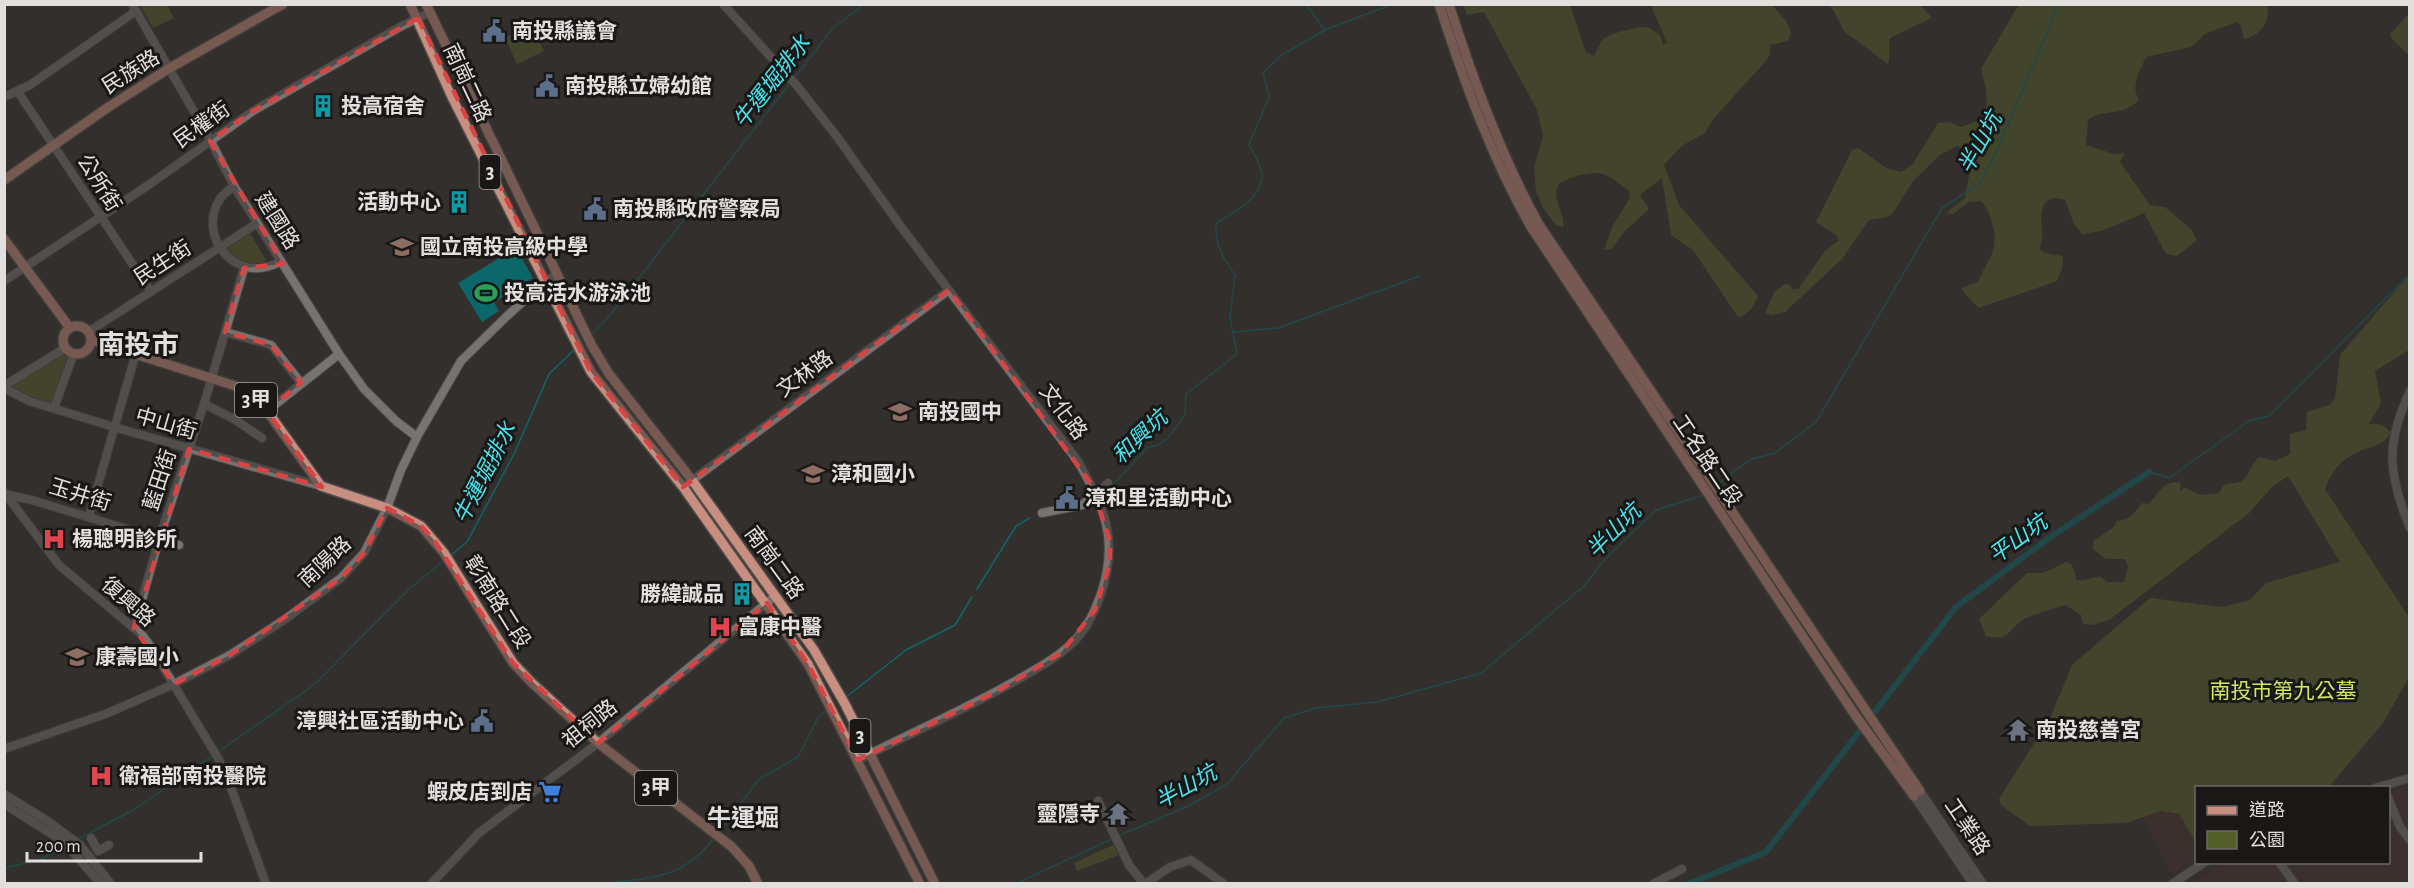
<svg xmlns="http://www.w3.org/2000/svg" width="2414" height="888" font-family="'Alegreya Sans','Noto Sans TC',sans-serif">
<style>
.industrial{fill:#463230}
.green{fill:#545e28}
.water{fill:#0c676b}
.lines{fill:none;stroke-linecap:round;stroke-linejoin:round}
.stream{stroke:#0c676b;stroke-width:1.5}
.canal{stroke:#0c676b;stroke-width:6}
.minor-casing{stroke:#4f4c49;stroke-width:10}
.major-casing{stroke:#4f4c49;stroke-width:12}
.minor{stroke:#787371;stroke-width:8}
.major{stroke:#c88e7f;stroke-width:9}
.marked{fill:none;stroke:#d84443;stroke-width:4.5;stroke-dasharray:12 8;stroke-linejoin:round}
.labels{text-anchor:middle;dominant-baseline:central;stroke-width:6;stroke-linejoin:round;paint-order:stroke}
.shield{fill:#1a1817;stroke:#a6a4a2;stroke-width:1.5}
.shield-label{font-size:20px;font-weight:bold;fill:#e2e0de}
.poi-label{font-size:21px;font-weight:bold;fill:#e2e0de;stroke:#1a1817;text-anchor:start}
.street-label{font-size:21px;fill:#e2e0de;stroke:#1a1817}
.park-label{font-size:21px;fill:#d0e765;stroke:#1a1817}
.water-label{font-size:22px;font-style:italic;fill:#4be4ec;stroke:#1a1817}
.quarter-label{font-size:24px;font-weight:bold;fill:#e2e0de;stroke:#1a1817}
.district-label{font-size:27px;font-weight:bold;fill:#e2e0de;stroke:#1a1817}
</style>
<rect width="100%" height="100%" fill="#332f2d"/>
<!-- industrial -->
<g class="industrial">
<polygon points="2409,419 2409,500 2405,485 2403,432"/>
<polygon points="2409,785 2409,883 2190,884 2223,863 2388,862 2389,792"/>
<polygon points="2161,811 2179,814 2196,843 2196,858 2172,874 2143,817"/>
</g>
<!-- green -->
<g class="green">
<path d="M 2019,4 L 2267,5 C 2271,22 2261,35 2244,39 L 2241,26 L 2237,22 L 2205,34 L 2191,47 L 2146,57 C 2140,71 2130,85 2139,100 C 2121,118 2103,108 2088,120 L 2086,145 L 2114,154 L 2125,153 L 2120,162 L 2150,205 L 2165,207 L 2191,229 L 2197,240 L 2177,256 L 2166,254 L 2144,213 L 2102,231 L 2082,234 L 2074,224 L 2065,200 C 2041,192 2040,212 2042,229 C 2043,235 2041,243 2040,249 L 2044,253 L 2063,256 L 2062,269 L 2057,281 L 1979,308 L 1965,294 L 1962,288 L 1978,282 C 1988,257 2000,252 1992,223 C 1990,215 1987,207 1981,201 L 1969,202 L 1953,214 L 1946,213 L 1965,198 L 1970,170 L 1969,151 L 1957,146 L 1940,155 L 1913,181 L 1893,213 L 1888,217 L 1869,220 L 1842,259 L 1785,312 L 1772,315 L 1765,313 L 1775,291 L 1785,284 L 1790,285 L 1792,289 L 1798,289 L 1825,251 L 1839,240 L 1836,235 L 1816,222 L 1852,150 L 1858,148 L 1886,168 L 1901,172 L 1912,165 L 1938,123 L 1949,122 L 1961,127 C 1965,125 1970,124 1975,122 C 1994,113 1985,85 1981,69 Z"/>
<polygon points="140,5 167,5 174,18 153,28"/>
<path d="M 1463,5 L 1570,5 L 1586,52 L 1594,56 C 1597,51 1599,44 1603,39 C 1610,33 1640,26 1648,27 L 1660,35 L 1663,44 L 1667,43 L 1651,5 L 1772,5 L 1786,21 L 1791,33 L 1788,41 L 1770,45 L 1770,54 L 1766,61 L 1714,118 L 1705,133 L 1682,146 L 1664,165 L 1679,205 L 1758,296 C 1753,307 1750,314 1738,317 L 1693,250 L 1671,235 L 1662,178 L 1640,195 L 1649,209 L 1623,233 L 1612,249 L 1604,250 L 1612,227 L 1630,198 L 1628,190 C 1620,185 1609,174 1599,173 C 1590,172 1560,178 1557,187 C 1553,201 1566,214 1563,228 L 1555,224 L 1543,208 L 1536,192 L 1534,167 L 1543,136 L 1537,110 L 1484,12 L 1467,15 Z"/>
<path d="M 1829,5 L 1921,5 L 1932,18 L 1890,38 C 1888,48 1891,55 1888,64 L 1845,32 C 1838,23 1837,12 1829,5 Z"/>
<polygon points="2409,14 2409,55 2393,40 2390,34"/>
<polygon points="531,25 544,51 517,64 505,38"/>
<polygon points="250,233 266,260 264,264 259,267 234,261 226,248"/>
<path d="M 2409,275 L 2409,350 L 2375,371 L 2381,403 L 2369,424 C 2379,423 2384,424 2391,433 C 2381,448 2370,446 2355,453 C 2341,460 2330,474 2325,489 L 2410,619 L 2409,677 L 2383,723 L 2329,787 L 2196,788 L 2196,843 L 2179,814 L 2161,811 L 2126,823 L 2030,826 L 2001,805 L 1999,799 L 2050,718 L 2072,665 L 2150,598 L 2222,607 L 2250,600 L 2266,583 L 2340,562 L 2288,476 L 2272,487 L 2249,513 L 2109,620 L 2092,625 L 2083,624 L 2081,615 L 2066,605 C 2060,606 2028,617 2024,619 C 2008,630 2009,642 1986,636 L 1979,619 L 2027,573 L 2043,573 L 2066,562 L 2072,565 L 2077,580 C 2086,581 2092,577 2101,577 L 2107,582 L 2124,582 L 2128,567 L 2125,559 L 2106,559 L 2093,549 L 2093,541 L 2113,528 L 2117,521 C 2130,520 2134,513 2142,503 L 2149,504 C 2159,493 2164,479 2181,483 L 2180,492 L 2184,487 L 2200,495 L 2219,493 L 2224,485 C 2229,483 2235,484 2240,482 C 2249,478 2251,463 2259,457 L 2275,461 L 2290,454 L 2290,434 L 2306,430 L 2307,412 L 2329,405 L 2335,399 L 2340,355 Z"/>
<polygon points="63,352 70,355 53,405 9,388"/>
<polygon points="1113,845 1119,855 1077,871 1074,863"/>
</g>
<!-- water -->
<polygon class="water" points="516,248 533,278 494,302 499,311 482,322 458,283"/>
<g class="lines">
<!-- stream -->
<g class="stream">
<polyline points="1306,4 1325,30"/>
<polyline points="795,77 832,29 864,4"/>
<polyline points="1233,332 1278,328 1420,276"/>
<polyline points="592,333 607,319 790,83"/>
<polyline points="2149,472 2169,478 2249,421 2269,416 2410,274"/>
<polyline points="1719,483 1751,459 1775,453 1816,422 1942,208 1979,184 1996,153 2059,4"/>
<path d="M 1113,485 L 1147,448 L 1158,445 L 1168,438 L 1185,415 L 1186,394 L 1237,354 L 1230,318 L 1235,275 C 1223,258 1215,246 1216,224 C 1233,211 1261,201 1262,175 C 1262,166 1253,153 1249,144 L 1269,97 L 1263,73 L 1282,55 L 1325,30 L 1393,4"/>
<polyline points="451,555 467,542 514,454 549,374 575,349"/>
<polyline points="977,589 1016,526 1030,518"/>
<polyline points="846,697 906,650 955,625 972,597"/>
<polyline points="218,752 315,684 408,590 445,560"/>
<polyline points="719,832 759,779 798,757 819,716 826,711"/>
<polyline points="1118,836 1186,807 1226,785 1284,718 1316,708 1378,702 1481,673 1584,586 1605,559 1656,510 1703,495"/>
<polyline points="78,839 133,810 214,755"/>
<polyline points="4,868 40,860 63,847"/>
<path d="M 596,884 C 645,878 681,882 714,838"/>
<polyline points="1015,884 1114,838"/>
</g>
<!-- canal -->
<polyline class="canal" points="1688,884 1766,852 1956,607 2049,538 2149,472"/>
<!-- minor casing -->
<g class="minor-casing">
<g id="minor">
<polyline points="132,4 208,136 234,186 339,354 364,389 396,421 417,437"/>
<path d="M 723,4 L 798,87 L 838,138 L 899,224 L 1077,460 C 1105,507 1119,540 1101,594 C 1095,610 1089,625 1077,638 C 1061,656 1038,668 1017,680 C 966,709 911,733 858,760"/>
<polyline points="18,92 151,292"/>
<polyline points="4,97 30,85 136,11"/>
<path d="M 234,186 C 229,190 223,194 220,199 C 196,236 236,287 281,261"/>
<polyline points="4,281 150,184 253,111 400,27 430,12"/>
<polyline points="88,332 256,224"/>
<polyline points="225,332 271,345 301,383"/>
<polyline points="4,386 65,348"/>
<polyline points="4,388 29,401 114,427 321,486"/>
<path d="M 2410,391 C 2385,445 2388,474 2410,528"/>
<polyline points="204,404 234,419 262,438"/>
<polyline points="54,408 74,353"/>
<polyline points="267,411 339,354"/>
<polyline points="683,487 949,290"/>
<polyline points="4,492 59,565 143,636 151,647 218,758 229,782 266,884"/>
<polyline points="5,497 8,495 32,500 179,545"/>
<polyline points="1042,513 1082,505 1108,483"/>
<polyline points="89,516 136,353"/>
<polyline points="134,628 159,539 204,404 244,268"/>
<polyline points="4,749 108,713 174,684 230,655 284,620 341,578 364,553 387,508 401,470 417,437 461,361 507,316 546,281 557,274"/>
<polyline points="2375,788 2410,778"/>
<polyline points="1920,791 1983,884"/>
<polyline points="4,794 49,822 80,845 111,884"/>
<polyline points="1914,796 1973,884"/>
<polyline points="2388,797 2400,827 2410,840"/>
<polyline points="1098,801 1129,865 1144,884"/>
<polyline points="4,804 63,841 101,884"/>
<polyline points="91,838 98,851 109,845"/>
<polyline points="2279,862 2295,884"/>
<polyline points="431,884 479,833 598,743 775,596"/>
<polyline points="1145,884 1170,867 1191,860 1224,884"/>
<polyline points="1653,884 1682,869"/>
<polyline points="2172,884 2205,862"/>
</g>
</g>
<!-- major casing -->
<g class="major-casing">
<g id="major">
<polyline points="410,4 452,97 591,372 683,487 808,664 920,884"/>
<polyline points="426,4 591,344 609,374 692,480 814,650 845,704 935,884"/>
<path d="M 1439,4 C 1464,81 1491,157 1531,227 L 1855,715 L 1914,796"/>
<path d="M 1449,4 C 1473,80 1500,153 1538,223 L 1920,791"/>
<polyline points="4,180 107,108 168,69 283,4"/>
<polyline points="4,239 70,328"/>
<circle cx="77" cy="340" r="14"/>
<polyline points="91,340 242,388 267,411 321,486 387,508 421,526 444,553 513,663 532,683 598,743 732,847 749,866 758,884"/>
</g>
</g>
<!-- minor -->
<use href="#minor" class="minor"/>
<!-- major -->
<use href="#major" class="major"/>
</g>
<!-- marked area -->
<path d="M0 0H2414V888H0ZM 418,18 L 591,372 L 683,487 L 949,290 L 1092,485 L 1110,542 L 1110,563 L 1095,610 L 1061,653 L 996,692 L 858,760 L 808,664 L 767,603 L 598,743 L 513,663 L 434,540 L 421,526 L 387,508 L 364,553 L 341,578 L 230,655 L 174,684 L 134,628 L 189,449 L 322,487 L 267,411 L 301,383 L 271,345 L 225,332 L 244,268 L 283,264 L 210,141 L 253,111 Z" fill="#332f2d" fill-opacity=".55" fill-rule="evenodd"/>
<path class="marked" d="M 418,18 L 591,372 L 683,487 L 949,290 L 1092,485 L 1110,542 L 1110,563 L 1095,610 L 1061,653 L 996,692 L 858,760 L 808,664 L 767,603 L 598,743 L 513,663 L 434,540 L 421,526 L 387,508 L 364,553 L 341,578 L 230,655 L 174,684 L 134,628 L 189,449 L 322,487 L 267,411 L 301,383 L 271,345 L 225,332 L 244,268 L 283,264 L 210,141 L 253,111 Z"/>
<!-- icons -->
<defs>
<g id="civic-bare" transform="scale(1.8)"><path d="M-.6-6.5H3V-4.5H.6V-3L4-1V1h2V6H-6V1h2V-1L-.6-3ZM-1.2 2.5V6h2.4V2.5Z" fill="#5c6f8a" stroke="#1a1817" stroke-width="2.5" paint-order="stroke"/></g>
<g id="building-bare" transform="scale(1.8)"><path d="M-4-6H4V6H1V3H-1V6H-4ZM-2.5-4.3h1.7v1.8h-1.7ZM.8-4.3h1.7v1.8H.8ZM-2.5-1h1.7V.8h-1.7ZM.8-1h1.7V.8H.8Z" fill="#0f9aa8" stroke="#1a1817" stroke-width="2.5" paint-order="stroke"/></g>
<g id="school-bare" transform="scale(1.8)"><path d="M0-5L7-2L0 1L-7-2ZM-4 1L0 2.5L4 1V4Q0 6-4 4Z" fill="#8d6e63" stroke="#1a1817" stroke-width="2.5" paint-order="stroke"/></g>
<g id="stadium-bare" transform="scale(1.8)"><path d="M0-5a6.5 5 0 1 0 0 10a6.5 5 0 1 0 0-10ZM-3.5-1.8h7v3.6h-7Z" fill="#2e9e5b" stroke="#1a1817" stroke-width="2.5" paint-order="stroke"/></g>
<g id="hospital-bare" transform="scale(1.8)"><path d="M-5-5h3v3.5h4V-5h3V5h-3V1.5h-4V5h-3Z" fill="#e0444e" stroke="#1a1817" stroke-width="2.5" paint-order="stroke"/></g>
<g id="temple-bare" transform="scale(1.8)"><path d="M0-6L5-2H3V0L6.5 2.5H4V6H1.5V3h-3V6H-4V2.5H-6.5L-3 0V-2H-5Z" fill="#6b7280" stroke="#1a1817" stroke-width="2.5" paint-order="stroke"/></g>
<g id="supermarket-bare" transform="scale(1.8)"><path d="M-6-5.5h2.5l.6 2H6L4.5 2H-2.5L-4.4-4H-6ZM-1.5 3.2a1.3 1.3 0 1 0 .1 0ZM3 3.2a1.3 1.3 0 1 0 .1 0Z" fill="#3f7fe0" stroke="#1a1817" stroke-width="2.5" paint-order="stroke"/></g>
</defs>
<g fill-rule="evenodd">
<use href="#civic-bare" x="494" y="31"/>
<use href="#civic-bare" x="547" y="86"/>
<use href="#building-bare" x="323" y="106"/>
<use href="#building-bare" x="459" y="202"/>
<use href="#civic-bare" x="595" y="209"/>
<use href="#school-bare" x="402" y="247"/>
<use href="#stadium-bare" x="486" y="293"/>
<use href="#school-bare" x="900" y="412"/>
<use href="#school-bare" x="813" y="474"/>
<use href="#civic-bare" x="1067" y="498"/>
<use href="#hospital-bare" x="54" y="539"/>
<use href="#building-bare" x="742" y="594"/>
<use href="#hospital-bare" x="720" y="627"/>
<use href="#school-bare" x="77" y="657"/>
<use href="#civic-bare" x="482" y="721"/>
<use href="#temple-bare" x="2018" y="730"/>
<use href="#hospital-bare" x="101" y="776"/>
<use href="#supermarket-bare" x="550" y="792"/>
<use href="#temple-bare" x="1118" y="814"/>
</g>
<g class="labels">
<!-- shield labels -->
<g class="shield">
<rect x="479.5" y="155" width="21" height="34" rx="4.5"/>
<rect x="235" y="383" width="42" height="34" rx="4.5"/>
<rect x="849.5" y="719" width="21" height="34" rx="4.5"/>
<rect x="635" y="771" width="42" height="34" rx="4.5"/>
</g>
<g class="shield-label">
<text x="490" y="172">3</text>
<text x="256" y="400">3甲</text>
<text x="860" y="736">3</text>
<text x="656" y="788">3甲</text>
</g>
<!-- poi labels -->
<g class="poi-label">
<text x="512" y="31">南投縣議會</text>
<text x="565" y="86">南投縣立婦幼館</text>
<text x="341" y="106">投高宿舍</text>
<text x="441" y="202" text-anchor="end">活動中心</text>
<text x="613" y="209">南投縣政府警察局</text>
<text x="420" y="247">國立南投高級中學</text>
<text x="504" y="293">投高活水游泳池</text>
<text x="918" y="412">南投國中</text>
<text x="831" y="474">漳和國小</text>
<text x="1085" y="498">漳和里活動中心</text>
<text x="72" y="539">楊聰明診所</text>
<text x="724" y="594" text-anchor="end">勝緯誠品</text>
<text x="738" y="627">富康中醫</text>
<text x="95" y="657">康壽國小</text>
<text x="464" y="721" text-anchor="end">漳興社區活動中心</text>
<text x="2036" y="730">南投慈善宮</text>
<text x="119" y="776">衛福部南投醫院</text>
<text x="532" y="792" text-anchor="end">蝦皮店到店</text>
<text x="1100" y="814" text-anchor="end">靈隱寺</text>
</g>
<!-- street labels -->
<g class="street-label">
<text transform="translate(131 72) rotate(-32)">民族路</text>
<text transform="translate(467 83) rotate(65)">南崗二路</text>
<text transform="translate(202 125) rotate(-35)">民權街</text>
<text transform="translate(99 183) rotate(58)">公所街</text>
<text transform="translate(277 221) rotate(58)">建國路</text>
<text transform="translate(163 263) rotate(-33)">民生街</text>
<text transform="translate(805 374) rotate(-36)">文林路</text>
<text transform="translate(1063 412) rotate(53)">文化路</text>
<text transform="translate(166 424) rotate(16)">中山街</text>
<text transform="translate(1707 461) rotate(56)">工名路二段</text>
<text transform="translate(160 480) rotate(-72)">藍田街</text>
<text transform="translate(80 495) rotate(17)">玉井街</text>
<text transform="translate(325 562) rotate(-43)">南陽路</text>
<text transform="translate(774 563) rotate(54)">南崗二路</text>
<text transform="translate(128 602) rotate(41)">復興路</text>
<text transform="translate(497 602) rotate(58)">彰南路二段</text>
<text transform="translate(590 724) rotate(-39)">祖祠路</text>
<text transform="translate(1967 827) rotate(56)">工業路</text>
</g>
<!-- park labels -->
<g class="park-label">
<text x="2283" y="691">南投市第九公墓</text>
</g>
<!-- water labels -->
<g class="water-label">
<text transform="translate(772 82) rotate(-52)">牛運堀排水</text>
<text transform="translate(1980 143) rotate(-61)">半山坑</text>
<text transform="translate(1140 437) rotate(-43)">和興坑</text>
<text transform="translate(485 473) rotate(-63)">牛運堀排水</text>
<text transform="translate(1614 531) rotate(-45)">半山坑</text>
<text transform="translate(2018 539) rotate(-36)">平山坑</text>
<text transform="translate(1186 787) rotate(-29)">半山坑</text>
</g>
<!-- quarter labels -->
<g class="quarter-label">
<text x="743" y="819">牛運堀</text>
</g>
<!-- district labels -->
<g class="district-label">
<text x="138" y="345">南投市</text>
</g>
</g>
<!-- border -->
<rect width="2414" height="888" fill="none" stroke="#e2e0de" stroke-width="12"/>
<!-- legend -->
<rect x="2195" y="786" width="195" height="78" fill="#1a1817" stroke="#6a6867" stroke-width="1.5"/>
<rect x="2207" y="806" width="30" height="9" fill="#c88e7f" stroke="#6a6867" stroke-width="1.5"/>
<text x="2249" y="816" font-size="18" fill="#e2e0de">道路</text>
<rect x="2207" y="831" width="30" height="18" fill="#545e28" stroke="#6a6867" stroke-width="1.5"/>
<text x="2249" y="846" font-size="18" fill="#e2e0de">公園</text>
<!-- scale -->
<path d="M27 852v9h174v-9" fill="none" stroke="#e2e0de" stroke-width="3"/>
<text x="36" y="852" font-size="18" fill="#e2e0de" stroke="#1a1817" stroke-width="4.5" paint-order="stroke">200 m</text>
</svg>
